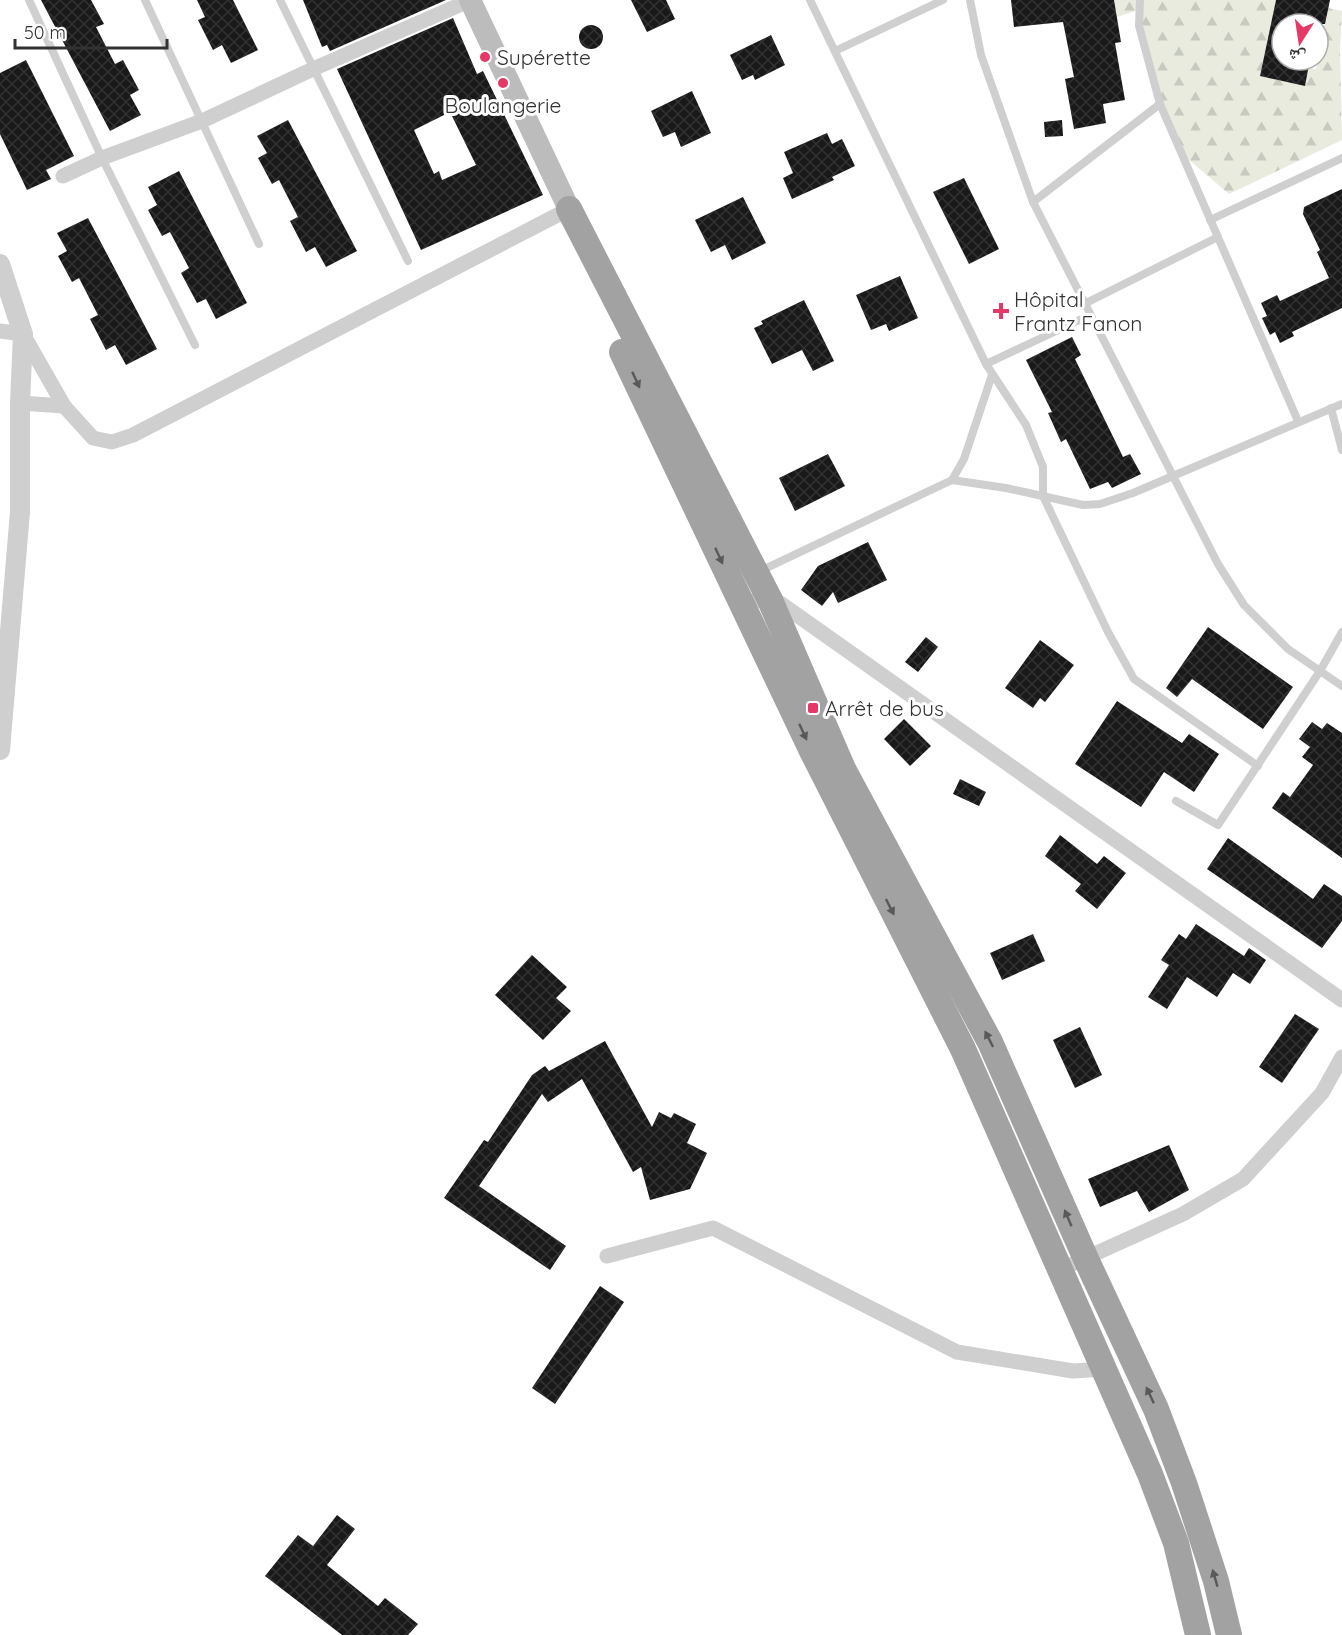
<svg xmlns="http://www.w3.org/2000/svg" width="1342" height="1635" font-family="Quicksand,'Noto Naskh Arabic',sans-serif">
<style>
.forest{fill:url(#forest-firs)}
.building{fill:url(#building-cross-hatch);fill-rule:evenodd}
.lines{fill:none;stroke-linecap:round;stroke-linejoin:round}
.service{stroke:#cfcfcf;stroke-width:8}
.minor{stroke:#cfcfcf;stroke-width:15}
.tertiary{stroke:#cfcfcf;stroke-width:20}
.secondary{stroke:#bcbcbc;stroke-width:22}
.trunk{stroke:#a2a2a2;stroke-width:26}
.oneway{fill:#595959}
.poi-dot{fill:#e53866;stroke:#fff;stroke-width:2}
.labels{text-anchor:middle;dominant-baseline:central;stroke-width:6;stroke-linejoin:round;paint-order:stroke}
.poi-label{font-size:21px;fill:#323232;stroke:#fff;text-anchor:start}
</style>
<defs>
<pattern id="forest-firs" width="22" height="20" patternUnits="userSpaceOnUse" patternTransform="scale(1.5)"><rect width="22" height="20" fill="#e8ebde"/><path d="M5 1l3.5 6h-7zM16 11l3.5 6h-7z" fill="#c7cabf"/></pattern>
<pattern id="building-cross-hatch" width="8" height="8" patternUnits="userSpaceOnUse" patternTransform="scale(1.5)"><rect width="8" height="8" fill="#191919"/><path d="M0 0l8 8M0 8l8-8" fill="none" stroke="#323232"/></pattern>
</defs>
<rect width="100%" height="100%" fill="#fff"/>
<!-- forest -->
<polygon class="forest" points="1114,0 1276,0 1260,76 1305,86 1309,68 1316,69 1320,49 1318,49 1318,23 1325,25 1328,8 1342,11 1340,50 1342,140 1229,194 1181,153 1160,104 1139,10 1117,17"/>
<!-- building -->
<g class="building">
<polygon points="41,0 91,0 104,24 96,27 115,64 123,60 139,90 130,95 141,115 110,131"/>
<polygon points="197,0 233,0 258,50 231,63 222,45 213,50 198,20 205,17"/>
<polygon points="303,0 446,0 330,51 327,45 322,47"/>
<polygon points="631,0 666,0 675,19 647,32"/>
<polygon points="1011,0 1114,0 1121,42 1115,43 1125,100 1103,104 1106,123 1074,129 1065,79 1074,77 1063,22 1014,27"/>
<polygon points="1276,0 1330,0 1325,24 1282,24 1282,60 1310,60 1305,86 1260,76"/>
<path d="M 453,18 L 477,74 L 483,71 L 543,195 L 421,250 L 337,69 ZM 450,112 L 476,165 L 442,180 L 439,171 L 434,174 L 414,130 Z"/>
<circle cx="591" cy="37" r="12"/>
<polygon points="771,35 785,65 755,80 753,75 742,80 730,55"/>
<polygon points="26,60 74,156 46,170 51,179 27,190 0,134 0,73"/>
<polygon points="692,91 711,133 681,147 675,132 663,137 651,111"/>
<polygon points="288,120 357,251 326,267 315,247 306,252 290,221 298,217 279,180 272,184 258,158 267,153 257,136"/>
<polygon points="1062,120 1063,136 1045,137 1044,122"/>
<polygon points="827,133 832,144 842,139 855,166 832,177 834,180 792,199 783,178 793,173 784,152"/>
<polygon points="179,171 247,303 216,319 206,299 197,303 181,273 189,268 170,232 162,236 148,210 157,205 148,187"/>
<polygon points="964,178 999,249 969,264 933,192"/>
<polygon points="1342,189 1342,308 1292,332 1294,336 1280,343 1275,332 1270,335 1262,318 1267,316 1261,303 1277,295 1280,301 1329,278 1317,252 1320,250 1303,214 1304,207"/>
<polygon points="743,197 766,243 732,260 725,245 711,252 695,220"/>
<polygon points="88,218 157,349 126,365 115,345 106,350 90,319 98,315 79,278 72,282 58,256 67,251 57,233"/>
<polygon points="900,276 918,318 889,331 886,324 871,330 856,295"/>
<polygon points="804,300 834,361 813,371 802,350 772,364 754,328 763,324 761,321"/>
<polygon points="1072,337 1081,355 1075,359 1123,457 1130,454 1141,474 1112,488 1108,482 1090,489 1066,439 1061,442 1048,413 1052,412 1026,360"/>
<polygon points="828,454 845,486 795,511 779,478"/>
<polygon points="868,542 887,580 838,603 833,592 822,606 801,590 818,566"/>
<polygon points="1208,627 1293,687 1263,729 1192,679 1177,697 1166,688"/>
<polygon points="926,637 938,647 918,672 905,662"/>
<polygon points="1040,640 1074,665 1045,702 1040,698 1033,708 1005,688"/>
<polygon points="1117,701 1182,743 1189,734 1219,754 1194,792 1164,772 1141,807 1075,764"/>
<polygon points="904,719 931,746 910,766 884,739"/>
<polygon points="1312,722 1322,729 1327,723 1342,733 1342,858 1272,808 1283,792 1290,797 1313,765 1302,757 1310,747 1299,739"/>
<polygon points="960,779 986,792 979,806 953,794"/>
<polygon points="1060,835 1097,864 1104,856 1126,873 1097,909 1075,891 1081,884 1045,856"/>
<polygon points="1228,838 1313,899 1324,884 1342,896 1342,921 1322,948 1207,869"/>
<polygon points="1196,924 1244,956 1249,948 1266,960 1250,984 1233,973 1217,997 1187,977 1167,1009 1148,997 1169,965 1161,960 1179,934 1186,939"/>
<polygon points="1033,934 1045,961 1002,980 990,953"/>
<polygon points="532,955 567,987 556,998 571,1011 543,1040 495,995"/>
<polygon points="1295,1014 1319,1029 1282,1083 1259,1067"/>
<polygon points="1080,1027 1102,1075 1075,1088 1053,1040"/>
<polygon points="605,1041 652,1127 659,1112 671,1118 674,1113 696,1124 687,1143 707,1153 690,1189 650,1200 641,1167 633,1172 582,1079 548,1102 542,1094 479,1186 566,1246 550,1270 444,1198 484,1140 488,1142 532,1075 545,1066 549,1071"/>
<polygon points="1169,1145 1189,1190 1149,1212 1137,1191 1100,1207 1088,1179"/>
<polygon points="600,1286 624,1302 555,1404 532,1388"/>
<polygon points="337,1515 355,1529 327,1565 378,1606 385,1598 418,1624 408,1635 342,1635 265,1576 298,1535 313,1546"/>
</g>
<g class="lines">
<!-- service -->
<g class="service">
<polyline points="29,0 102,158 195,345"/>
<polyline points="145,0 259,244"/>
<polyline points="280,0 408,261"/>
<polyline points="810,0 986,364 1026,425 1043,467 1043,496 1108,632 1134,679 1258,766"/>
<polyline points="970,0 981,55 1033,202 1218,564 1244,605 1288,649 1342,686"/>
<polyline points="1140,0 1139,26 1160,104 1298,421"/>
<polyline points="835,51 943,0"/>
<polyline points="1033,202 1160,104"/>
<polyline points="1210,220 1342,158"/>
<polyline points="1084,304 1218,237"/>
<polyline points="986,364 1090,315"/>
<polyline points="1331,408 1342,450"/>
<polyline points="952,480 1006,488 1083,505 1100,504 1133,493 1342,404"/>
<polyline points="760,571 952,480 964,459 992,375"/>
<polyline points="1176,801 1218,825 1320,671 1342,632"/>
</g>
<!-- minor -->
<g class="minor">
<polyline points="63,176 102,158 202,121 313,69 471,0"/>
<polyline points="0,331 23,334 64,406 93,438 112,442 133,435 569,209"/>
<polyline points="20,403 64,406"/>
<polyline points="742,604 760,600 780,603 1342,1000"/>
<polyline points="607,1256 713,1228 957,1352 1073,1371 1105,1369"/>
<polyline points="1059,1270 1183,1214 1243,1179 1322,1093 1342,1057"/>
</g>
<!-- tertiary -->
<polyline class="tertiary" points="0,264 23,334 20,403 20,512 0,750"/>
<!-- secondary -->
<polyline class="secondary" points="470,0 569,209"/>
<!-- trunk -->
<g class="trunk">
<polyline points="569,209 770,600 843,769 990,1042 1086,1259 1156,1409 1184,1483 1216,1581 1229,1635"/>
<polyline points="622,352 811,749 963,1049 1150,1474 1176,1543 1198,1635"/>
</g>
</g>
<!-- one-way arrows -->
<defs><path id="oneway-solid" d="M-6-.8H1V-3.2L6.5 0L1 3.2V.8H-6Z" transform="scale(1.5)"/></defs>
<g class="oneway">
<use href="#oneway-solid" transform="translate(636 380) rotate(65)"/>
<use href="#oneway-solid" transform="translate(719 556) rotate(65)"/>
<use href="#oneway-solid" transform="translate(803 732) rotate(65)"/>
<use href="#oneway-solid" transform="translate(890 907) rotate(63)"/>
<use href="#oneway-solid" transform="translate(989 1039) rotate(-117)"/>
<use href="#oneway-solid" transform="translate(1068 1218) rotate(-113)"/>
<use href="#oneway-solid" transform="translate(1150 1395) rotate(-115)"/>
<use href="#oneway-solid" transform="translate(1215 1578) rotate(-106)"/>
</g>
<!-- markers -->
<g class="poi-dot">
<circle cx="485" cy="57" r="6"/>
<circle cx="503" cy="83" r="6"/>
<path d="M998 302h6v6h6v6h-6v6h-6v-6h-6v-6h6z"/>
<rect x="807" y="702" width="12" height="12" rx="3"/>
</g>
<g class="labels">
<!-- poi labels -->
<g class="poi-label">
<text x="497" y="57">Supérette</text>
<text x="503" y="105" text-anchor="middle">Boulangerie</text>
<text x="1014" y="299">Hôpital<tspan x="1014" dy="24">Frantz Fanon</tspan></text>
<text x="825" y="708">Arrêt de bus</text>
</g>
</g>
<!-- north arrow -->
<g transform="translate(1300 42) rotate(192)"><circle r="28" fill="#ffffff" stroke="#adadad" stroke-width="1.5"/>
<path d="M0-4.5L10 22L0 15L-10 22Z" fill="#e53866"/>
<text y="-9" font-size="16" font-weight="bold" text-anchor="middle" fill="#323232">ش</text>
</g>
<!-- scale -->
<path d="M15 39v9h152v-9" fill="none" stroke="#323232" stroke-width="3"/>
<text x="24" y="39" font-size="18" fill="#323232" stroke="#ffffff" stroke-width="4.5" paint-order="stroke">50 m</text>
</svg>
